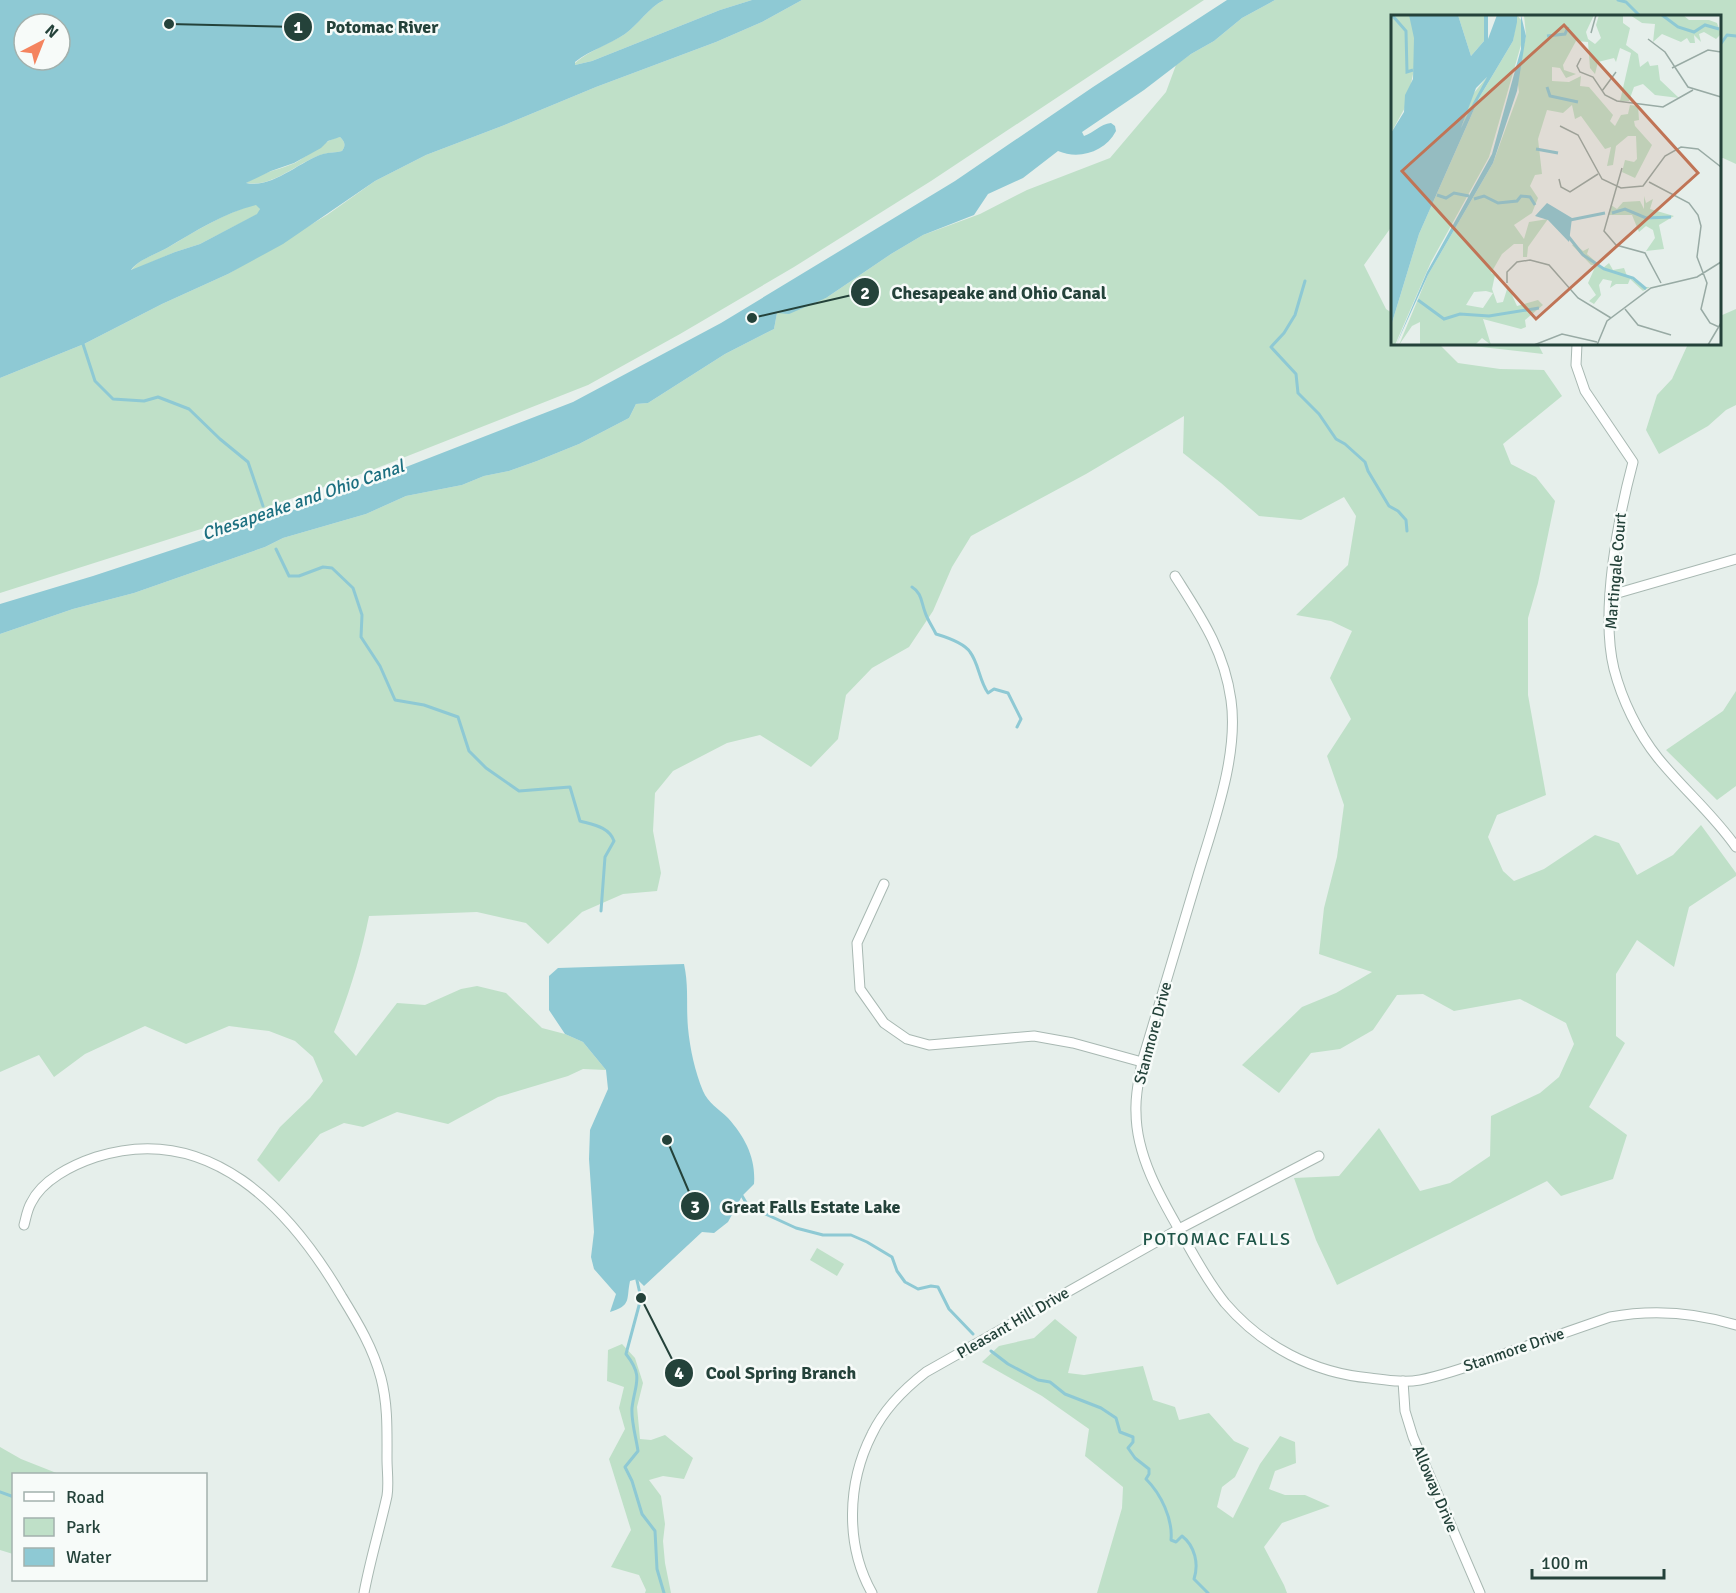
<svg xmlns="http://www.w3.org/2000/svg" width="1736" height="1593" font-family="Signika,sans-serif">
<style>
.green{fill:#bfe0c8}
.water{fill:#8ec9d4;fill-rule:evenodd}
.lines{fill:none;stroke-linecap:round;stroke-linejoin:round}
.stream{stroke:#8ec9d4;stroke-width:3}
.minor-casing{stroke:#a8b8b2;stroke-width:11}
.minor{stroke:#fff;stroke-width:9}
.labels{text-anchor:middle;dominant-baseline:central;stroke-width:5;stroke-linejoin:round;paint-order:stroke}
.street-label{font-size:16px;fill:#24423a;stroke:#f7fbf9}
.water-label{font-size:18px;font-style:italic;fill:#1c6f80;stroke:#f7fbf9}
.neighbourhood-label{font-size:18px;letter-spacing:1.5px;fill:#1f5548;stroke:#f7fbf9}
.inset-river{fill:none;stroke:#8ec9d4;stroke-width:3}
.inset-road{fill:none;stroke:#98aaa4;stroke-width:1.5}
.view{fill:#c07456;fill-opacity:0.15;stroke:#c07456;stroke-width:3}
.inset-edge{fill:none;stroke:#24423a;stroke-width:3}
.leader{fill:none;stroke:#24423a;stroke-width:2}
.callout-dot{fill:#24423a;stroke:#f7fbf9;stroke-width:2}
.mark-label{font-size:18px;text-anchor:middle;font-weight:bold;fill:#fff}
.callout-label{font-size:18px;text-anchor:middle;font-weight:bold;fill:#24423a;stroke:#f7fbf9;stroke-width:5;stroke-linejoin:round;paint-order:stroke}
</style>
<rect width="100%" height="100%" fill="#e6efeb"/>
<!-- green -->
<g class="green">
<path d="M 664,0 L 752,0 L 720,10 L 592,61 L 575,65 L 575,63 C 590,50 608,45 625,34 C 639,24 648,8 664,0 Z"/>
<polygon points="802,0 1204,0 931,181 794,267 680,334 588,385 372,470 248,514 0,593 0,378 84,344 162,304 228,274 327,215 375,181 426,155 502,126 596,87 716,42 762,22"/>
<path d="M 1275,0 L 1736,0 L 1736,164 L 1723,158 L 1720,159 L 1720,16 L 1392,16 L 1392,226 L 1364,265 L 1386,309 L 1392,313 L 1392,344 L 1439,344 L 1458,363 L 1500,369 L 1544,370 L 1562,396 L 1503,444 L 1511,464 L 1536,477 L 1555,501 L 1538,583 L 1528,618 L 1528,695 L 1546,795 L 1497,815 L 1488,837 L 1503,871 L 1514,881 L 1544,869 L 1595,835 L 1619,843 L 1637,875 L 1673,855 L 1701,825 L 1736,873 L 1736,876 L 1689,907 L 1674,967 L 1637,940 L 1616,974 L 1616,1036 L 1625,1043 L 1589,1107 L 1627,1135 L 1613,1179 L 1561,1196 L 1547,1181 L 1337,1285 L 1316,1240 L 1294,1178 L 1339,1176 L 1379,1128 L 1420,1191 L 1450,1183 L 1490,1156 L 1491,1116 L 1540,1093 L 1559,1077 L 1574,1044 L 1566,1023 L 1520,999 L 1454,1011 L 1423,994 L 1397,995 L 1373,1030 L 1340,1049 L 1311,1053 L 1279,1093 L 1242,1065 L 1302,1007 L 1336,993 L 1372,972 L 1319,954 L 1324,908 L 1337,857 L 1344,805 L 1327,756 L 1351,719 L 1330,678 L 1352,631 L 1331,621 L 1296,615 L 1348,565 L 1356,516 L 1344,497 L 1301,520 L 1259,516 L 1221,483 L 1183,453 L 1184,416 L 1086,474 L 971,536 L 952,567 L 933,611 L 909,647 L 872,668 L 846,695 L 838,739 L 811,767 L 760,735 L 727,743 L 673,771 L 655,793 L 653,831 L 661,873 L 657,891 L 623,894 L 582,912 L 548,944 L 526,923 L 477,912 L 369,916 C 361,956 349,994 334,1032 L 356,1056 L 397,1003 L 425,1005 L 461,989 L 477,986 L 506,993 L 542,1028 L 565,1034 L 583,1042 L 606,1070 L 583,1069 L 568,1076 L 498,1097 L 448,1124 L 397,1112 L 363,1127 L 344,1123 L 320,1134 L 279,1182 L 257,1160 L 280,1127 L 310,1098 L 323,1081 L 313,1057 L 295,1041 L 269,1031 L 229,1026 L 186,1044 L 145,1026 L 85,1054 L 54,1077 L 39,1055 L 0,1072 L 0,634 L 73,609 L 134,593 L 265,547 L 283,538 L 366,514 L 406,496 L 462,485 L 484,476 L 509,471 L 537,461 L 579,444 L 629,418 L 636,404 L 648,403 L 725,354 L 774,329 L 777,313 L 826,298 L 891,254 L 923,235 L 980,214 L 1027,190 L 1110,158 L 1166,92 L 1176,65 L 1191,54 L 1214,41 L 1242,18 Z"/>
<path d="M 340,137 C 345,142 346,145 342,151 C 336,153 330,152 324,154 C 298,161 274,188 246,183 C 260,173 278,170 295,163 C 308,156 328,138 340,137 Z"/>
<path d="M 256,204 L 259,206 L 260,209 L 258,214 L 200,244 L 175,252 L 131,271 C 138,259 155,255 167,248 C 196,231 222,214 256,204 Z"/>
<polygon points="1736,309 1736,405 1726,410 1708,426 1659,454 1646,430 1657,395 1672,379 1688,344 1720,344 1720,316"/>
<polygon points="1472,344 1538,344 1543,354 1473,346"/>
<polygon points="1736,691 1736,786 1717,800 1666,750 1723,711"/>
<polygon points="817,1248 844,1264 837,1276 810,1260"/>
<polygon points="1055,1319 1077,1337 1068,1373 1084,1375 1143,1366 1153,1400 1175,1407 1179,1420 1209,1413 1234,1441 1249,1448 1235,1477 1222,1487 1217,1507 1233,1518 1260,1464 1280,1436 1295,1442 1296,1463 1275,1471 1269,1489 1285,1495 1305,1495 1330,1506 1282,1523 1264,1547 1284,1585 1287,1593 1097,1593 1122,1508 1123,1487 1085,1456 1089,1429 1042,1396 982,1362 999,1346 1034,1338"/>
<polygon points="622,1344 635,1358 643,1383 637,1407 640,1439 651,1440 665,1435 693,1458 684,1479 663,1476 649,1480 661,1496 665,1524 663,1541 665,1563 671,1593 645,1593 646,1590 639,1575 611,1567 631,1530 609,1459 625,1429 619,1408 624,1387 607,1381 608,1350"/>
<polygon points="0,1447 21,1459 59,1474 14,1474 13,1554 0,1550"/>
</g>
<!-- water -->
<g class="water">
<path d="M 0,0 L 664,0 C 648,8 639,24 625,34 C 609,45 590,50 575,62 L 575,65 L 592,61 L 720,10 L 752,0 L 802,0 L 762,22 L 716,42 L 596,87 L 502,126 L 426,155 L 375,181 L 283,244 L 228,274 L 162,304 L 84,344 L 0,378 ZM 24,24 L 60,24 L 60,60 L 24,60 ZM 340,137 C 345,142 346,145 342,151 C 336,153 329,152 323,154 C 300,161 272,189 246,183 L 271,171 L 294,163 L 321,148 L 328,141 ZM 256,205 L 260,209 L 257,214 L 200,244 L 175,252 L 131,270 C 139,259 155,255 167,248 C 196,231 223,213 256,205 Z"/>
<path d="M 1227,0 L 1275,0 L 1242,18 L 1214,41 L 1191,54 L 1144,90 L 1082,132 L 1084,136 C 1094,133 1100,124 1111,123 L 1115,126 L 1116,131 C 1105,152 1079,160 1058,151 L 1023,178 L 988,194 L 974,215 L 923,235 L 891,254 L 826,298 L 789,314 L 777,313 L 774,329 L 725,354 L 648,403 L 636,404 L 629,418 L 579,444 L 537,461 L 509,471 L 484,476 L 462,485 L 406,496 L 366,514 L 283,538 L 265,547 L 134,593 L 73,609 L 0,634 L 0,604 L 93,576 L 311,504 L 573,402 L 721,323 L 955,181 L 1093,87 Z"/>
<path d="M 684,964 C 689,987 686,1006 688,1028 C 690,1049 695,1072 703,1091 C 708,1103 719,1109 728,1118 C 745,1137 756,1158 754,1184 L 742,1196 L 728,1222 L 714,1233 L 702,1232 L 644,1286 L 637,1279 L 630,1281 C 626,1300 632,1305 610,1312 L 616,1294 L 594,1269 L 591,1257 L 594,1232 L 589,1159 L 590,1130 L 608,1089 L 606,1070 L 583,1042 L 565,1034 L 549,1010 L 549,976 L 558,968 Z"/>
</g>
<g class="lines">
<!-- stream -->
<g class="stream">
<polyline points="1618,0 1626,2 1640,16"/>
<polyline points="1720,45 1727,35 1736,36"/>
<polyline points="1305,281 1295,315 1284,333 1271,347 1296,374 1298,393 1319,414 1336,439 1345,444 1365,462 1368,471 1389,506 1398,511 1406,520 1407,531"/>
<polyline points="82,341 95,381 113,399 144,401 158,397 189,409 220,439 248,462 263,506"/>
<path d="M 276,549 L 289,576 L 299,576 L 323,567 L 332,568 L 353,588 L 362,615 L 361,637 L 380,666 L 395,700 L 424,705 L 458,717 L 469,751 L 486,768 L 519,791 L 570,787 L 580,821 C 594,825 609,827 614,841 L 605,857 L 601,911"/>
<path d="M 912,587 C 922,593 921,602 925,612 C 927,619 932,626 936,634 C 946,637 964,643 970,652 C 979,664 979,680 988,693 L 994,689 L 1008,693 L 1021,719 L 1017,727"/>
<polyline points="741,1194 748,1206 796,1228 823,1235 851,1235 867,1242 892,1257 897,1271 905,1282 918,1289 931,1286 938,1287 949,1309 973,1334"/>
<path d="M 636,1276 L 641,1298 L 626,1354 C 644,1377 635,1383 632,1408 C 631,1421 636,1437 638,1451 L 625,1467 L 632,1481 L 642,1514 L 655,1531 L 657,1569 L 664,1593"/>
<path d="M 991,1351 L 1008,1364 L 1038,1380 L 1050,1382 L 1065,1394 L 1101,1408 L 1116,1418 L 1120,1432 L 1133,1437 L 1133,1442 L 1128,1448 L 1135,1458 L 1149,1469 L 1149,1474 L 1146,1479 C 1161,1494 1173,1519 1171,1540 L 1176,1542 L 1182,1536 C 1195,1546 1199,1564 1194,1579 L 1208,1593"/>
<polyline points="0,1492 14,1497"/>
</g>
<!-- minor casing -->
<g class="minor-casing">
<g id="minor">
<path d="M 1577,344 L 1576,365 L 1585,391 L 1633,462 C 1618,518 1600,612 1614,669 C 1622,700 1638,733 1658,758 C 1683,789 1714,815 1736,847"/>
<path d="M 1175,576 C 1201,617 1224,650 1231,700 C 1239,756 1213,824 1197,878 C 1179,940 1160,1001 1142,1062 C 1139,1079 1135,1095 1136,1112 C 1136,1157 1162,1200 1184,1238 C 1196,1260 1209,1283 1225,1303 C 1262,1346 1313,1373 1370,1378 C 1387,1380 1403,1383 1420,1380 C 1446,1375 1473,1365 1498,1356 C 1535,1343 1572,1330 1610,1317 C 1653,1309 1694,1312 1736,1325"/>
<polyline points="1611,595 1736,559"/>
<polyline points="884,884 857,943 860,989 884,1023 907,1039 929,1045 1034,1036 1073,1043 1142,1062"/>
<path d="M 24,1225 C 26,1218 27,1210 31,1203 C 42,1180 72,1165 96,1157 C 209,1121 290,1208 342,1297 C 358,1323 373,1348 381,1378 C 388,1405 387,1432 387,1459 C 387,1471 389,1484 387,1496 C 380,1528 370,1560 364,1593"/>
<polyline points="1403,1381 1405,1411 1413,1437 1480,1593"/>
<path d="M 872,1593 C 845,1545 847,1483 872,1434 C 884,1409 904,1389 926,1372 L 1179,1229 L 1319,1156"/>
</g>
</g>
<!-- minor -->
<use href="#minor" class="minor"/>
</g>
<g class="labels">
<!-- street labels -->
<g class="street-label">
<text transform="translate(1616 571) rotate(-85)">Martingale Court</text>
<text transform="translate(1153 1033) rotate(-75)">Stanmore Drive</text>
<text transform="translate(1013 1323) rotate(-30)">Pleasant Hill Drive</text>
<text transform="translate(1514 1350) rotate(-19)">Stanmore Drive</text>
<text transform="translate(1435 1489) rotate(67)">Alloway Drive</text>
</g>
<!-- water labels -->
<g class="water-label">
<text transform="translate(303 500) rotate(-19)">Chesapeake and Ohio Canal</text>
</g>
<!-- neighbourhood labels -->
<g class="neighbourhood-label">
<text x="1217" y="1239">POTOMAC FALLS</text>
</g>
</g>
<!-- overview -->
<g transform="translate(1391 15)">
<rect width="330" height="330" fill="#e6efeb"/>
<path d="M 0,0 L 19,0 L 27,34 L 16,89 L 0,118 ZM 67,0 L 93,0 L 93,26 L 80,41 ZM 126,0 L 130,5 L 130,30 L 98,142 L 40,247 L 4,330 L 0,330 L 0,311 L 28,219 L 88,83 L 122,26 ZM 133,0 L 203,0 L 195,17 L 197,24 L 204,29 L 210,23 L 205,10 L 208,0 L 232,0 L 232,8 L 239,13 L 235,30 L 247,39 L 249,52 L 257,46 L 259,51 L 267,50 L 269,65 L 288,83 L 264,80 L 252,69 L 243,72 L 238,86 L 229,86 L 240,38 L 229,33 L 225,47 L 223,43 L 207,47 L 204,59 L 199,53 L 197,27 L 185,26 L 172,50 L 173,55 L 185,59 L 175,63 L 169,53 L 161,52 L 161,66 L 178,67 L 190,61 L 189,71 L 198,72 L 222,100 L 219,106 L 224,111 L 230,100 L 237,99 L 239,90 L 247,91 L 248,105 L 243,106 L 244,111 L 261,130 L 244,163 L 231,157 L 234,145 L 243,147 L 246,144 L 245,121 L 237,121 L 225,131 L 222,150 L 216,151 L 220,132 L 214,134 L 190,101 L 184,104 L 181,90 L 172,98 L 156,95 L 147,124 L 151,159 L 144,160 L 139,171 L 147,183 L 141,198 L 123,210 L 133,224 L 138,207 L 157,204 L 137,232 L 136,242 L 132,242 L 132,229 L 123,229 L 111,239 L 100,258 L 104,260 L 101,274 L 106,288 L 112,287 L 117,271 L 126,291 L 147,285 L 152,290 L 134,305 L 135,312 L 130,314 L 92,304 L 100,330 L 91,323 L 84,330 L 29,330 L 29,307 L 21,311 L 8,330 L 37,260 L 102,148 L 128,77 L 126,63 L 135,21 ZM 95,276 L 102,278 L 92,293 L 75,290 L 83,277 ZM 239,0 L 292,0 L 298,5 L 318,5 L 326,8 L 330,19 L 325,24 L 313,17 L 308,19 L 310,27 L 303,20 L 304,28 L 299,28 L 296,23 L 290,27 L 271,19 L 262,27 L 264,9 L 251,8 ZM 96,62 L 96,63 L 70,113 L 82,79 ZM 253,181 L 255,188 L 262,184 L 259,194 L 283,201 L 268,210 L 273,234 L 255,236 L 264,223 L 262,215 L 255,211 L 248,217 L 241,200 L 217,200 L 220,190 L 226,194 L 232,187 L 249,186 L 253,194 ZM 184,229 L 192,236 L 198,233 L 196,239 L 212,253 L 218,248 L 222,255 L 233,253 L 236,261 L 252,272 L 259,272 L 252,276 L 239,264 L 237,269 L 225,269 L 219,273 L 221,266 L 212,264 L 208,270 L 210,280 L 203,289 L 198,286 L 205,280 L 197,268 L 205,250 L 200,250 L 181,230 Z" fill="#bfe0c8" fill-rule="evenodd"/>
<path d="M 18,0 L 67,0 L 80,41 L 93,26 L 93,0 L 97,0 L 97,24 L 106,0 L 126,0 L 126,7 L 122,26 L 88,83 L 28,219 L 0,311 L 0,118 L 13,97 L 14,80 L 22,64 L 23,23 ZM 96,62 L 82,88 L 70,113 L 85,73 ZM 130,0 L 135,21 L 126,76 L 102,148 L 37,260 L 5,330 L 36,257 L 101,139 L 130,34 ZM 156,188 L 181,203 L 178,227 L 157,205 L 144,201 Z" fill="#8ec9d4" fill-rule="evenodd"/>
<path class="inset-river" d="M 1,0 L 15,16 L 16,57 L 22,55M 271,0 L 287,12 L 303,17 L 314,10 L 328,14M 156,21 L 174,19 L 177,12M 156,72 L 159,81 L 187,87M 145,134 L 167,138M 46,180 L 55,183 L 63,178 L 78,181M 83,184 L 93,181 L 107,188 L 126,186 L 130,181 L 139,182 L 144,190M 221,198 L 234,194 L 255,203 L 280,202M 179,205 L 214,198M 177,221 L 192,240 L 213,254 L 242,263 L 255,274M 27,285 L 53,304 L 69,299 L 98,301 L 148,293"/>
<path class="inset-road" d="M 200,18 L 205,0M 257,24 L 274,37 L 297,72 L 330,82M 190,43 L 186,51 L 189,57 L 202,62 L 214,80 L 226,86 L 272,92 L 302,75M 281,53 L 317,35 L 330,37M 211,76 L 225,57M 169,111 L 187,120 L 211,164 L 230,173 L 252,171 L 274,141 L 290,132 L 307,134 L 330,152M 231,153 L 213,216 L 225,230 L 254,238 L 270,268M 168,164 L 170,172 L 179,177 L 207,159M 258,167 L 298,188 L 307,200 L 310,211 L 306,242 L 316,268 L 310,294 L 319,308 L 328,312M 116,268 L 116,257 L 126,247 L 139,245 L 158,250 L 187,283 L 220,303M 234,294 L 247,310 L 280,320M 143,330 L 171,319 L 206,327M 206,330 L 216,306 L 260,273 L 306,262 L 330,247M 317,330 L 330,308"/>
<path class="view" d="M 173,10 L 307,158 L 145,304 L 11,156 Z"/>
<rect width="330" height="330" class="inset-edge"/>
</g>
<!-- callouts -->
<path class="leader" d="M169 24L298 27M752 318L865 292M667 1140L695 1206M641 1298L679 1373"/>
<g class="callout-dot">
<circle cx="169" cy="24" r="6"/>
<circle cx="752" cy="318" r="6"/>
<circle cx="667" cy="1140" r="6"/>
<circle cx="641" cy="1298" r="6"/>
<circle cx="298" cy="27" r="15"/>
<circle cx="865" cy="292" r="15"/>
<circle cx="695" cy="1206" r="15"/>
<circle cx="679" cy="1373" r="15"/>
</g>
<g class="mark-label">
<text x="298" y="33">1</text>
<text x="865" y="299">2</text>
<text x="695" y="1213">3</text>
<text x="679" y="1379">4</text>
</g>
<g class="callout-label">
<text x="382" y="33">Potomac River</text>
<text x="999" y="299">Chesapeake and Ohio Canal</text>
<text x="811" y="1213">Great Falls Estate Lake</text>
<text x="781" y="1379">Cool Spring Branch</text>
</g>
<!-- legend -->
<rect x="12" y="1473" width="195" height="108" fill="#f7fbf9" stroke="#a3b1ad" stroke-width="1.5"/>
<rect x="24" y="1492" width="30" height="9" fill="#ffffff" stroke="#a3b1ad" stroke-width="1.5"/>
<text x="66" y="1503" font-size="18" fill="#24423a">Road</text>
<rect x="24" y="1518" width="30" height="18" fill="#bfe0c8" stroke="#a3b1ad" stroke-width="1.5"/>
<text x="66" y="1533" font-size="18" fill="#24423a">Park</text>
<rect x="24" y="1548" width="30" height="18" fill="#8ec9d4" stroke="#a3b1ad" stroke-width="1.5"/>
<text x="66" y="1563" font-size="18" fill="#24423a">Water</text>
<!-- north arrow -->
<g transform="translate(42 42) rotate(42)"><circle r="28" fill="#f7fbf9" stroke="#a3b1ad" stroke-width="1.5"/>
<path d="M0-4.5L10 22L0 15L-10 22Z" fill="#f4845f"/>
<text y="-9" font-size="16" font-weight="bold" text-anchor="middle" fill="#24423a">N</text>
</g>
<!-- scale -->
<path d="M1532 1569v9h132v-9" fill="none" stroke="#24423a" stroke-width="3"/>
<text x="1541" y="1569" font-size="18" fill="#24423a" stroke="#f7fbf9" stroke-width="4.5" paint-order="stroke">100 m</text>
</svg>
